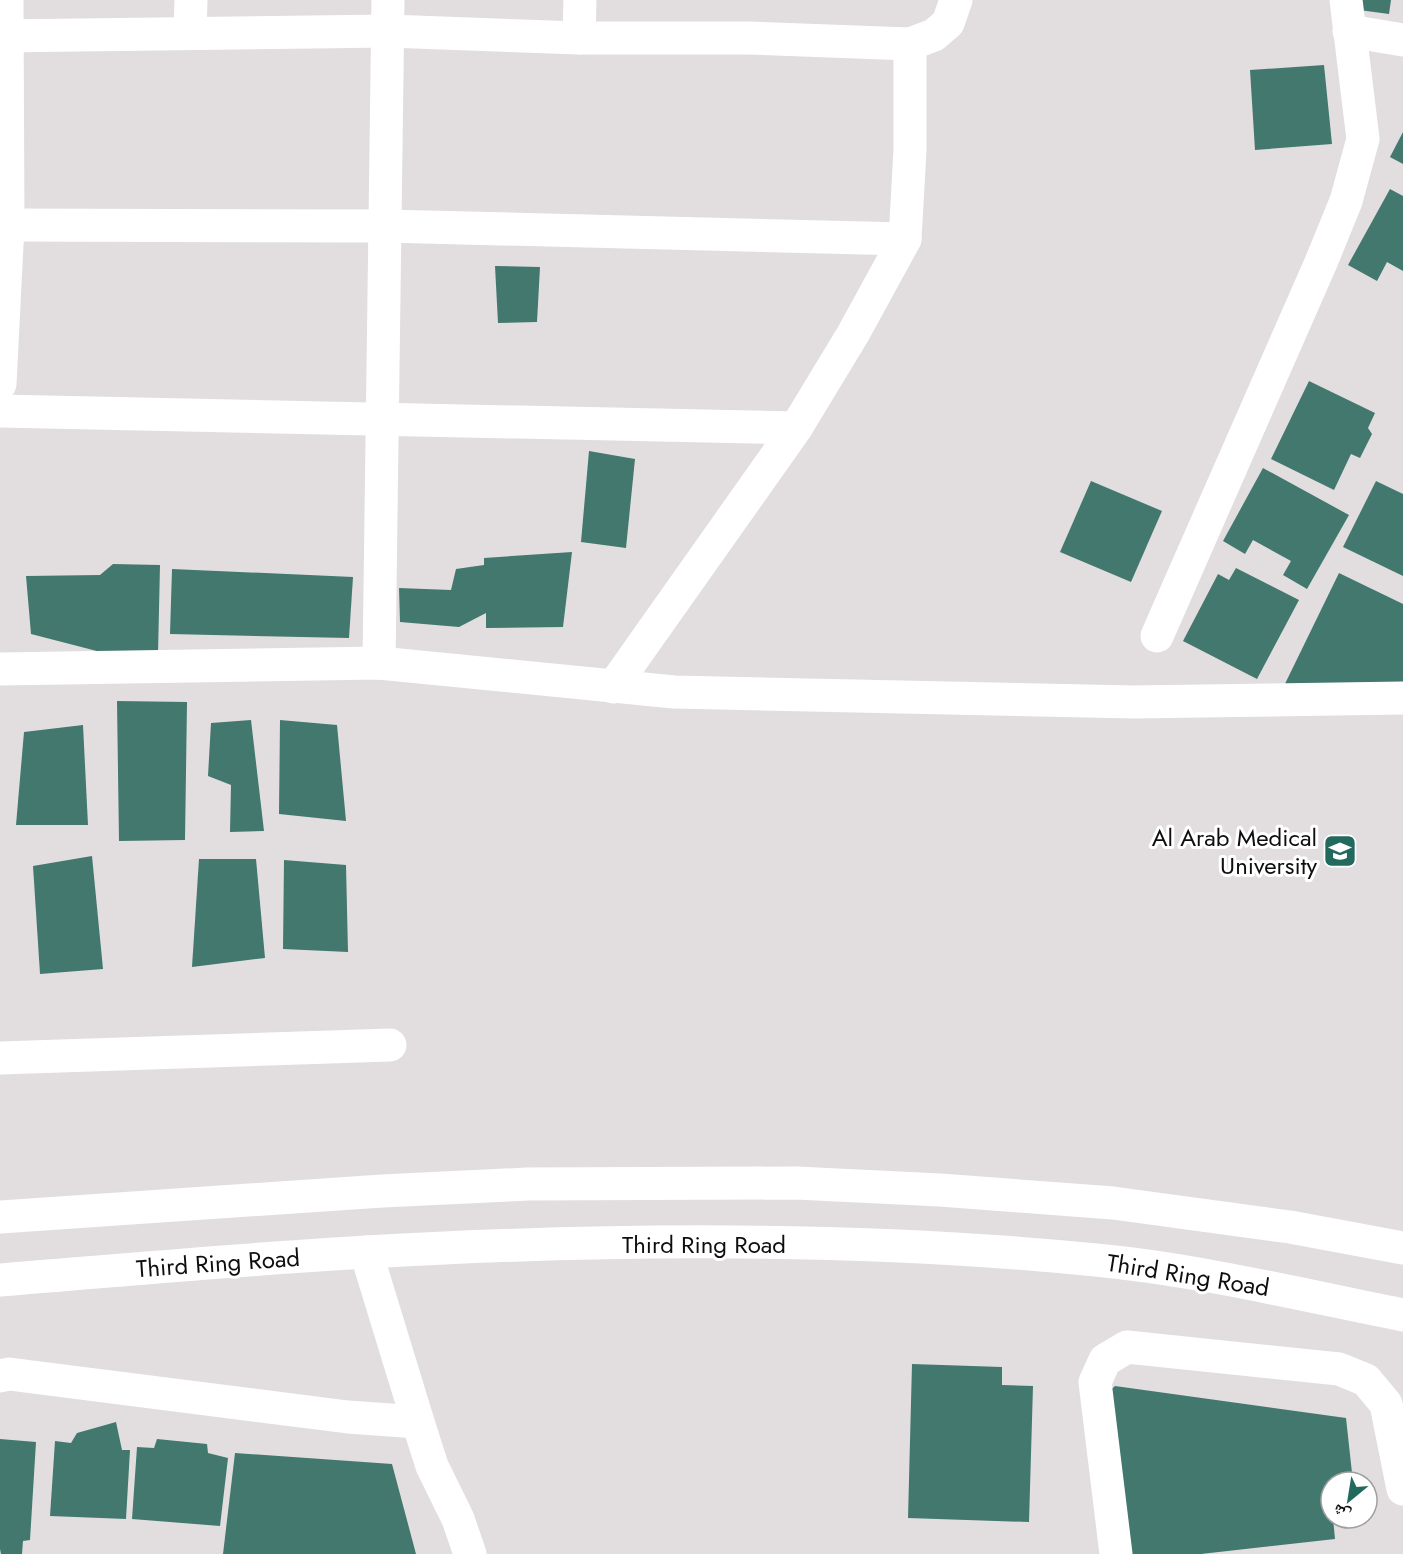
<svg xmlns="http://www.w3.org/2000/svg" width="1403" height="1554" font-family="Jost,'Noto Naskh Arabic',sans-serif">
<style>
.building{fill:#42786e}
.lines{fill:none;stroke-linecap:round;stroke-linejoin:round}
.minor{stroke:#fff;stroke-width:33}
.highway{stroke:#fff;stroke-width:33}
.labels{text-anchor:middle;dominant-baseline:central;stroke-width:6;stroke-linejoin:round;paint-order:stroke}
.poi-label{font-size:24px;fill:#0f0e0f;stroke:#fff;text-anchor:end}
.street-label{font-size:24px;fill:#0f0e0f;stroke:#fff}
</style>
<rect width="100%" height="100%" fill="#e2dee0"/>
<!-- building -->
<g class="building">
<polygon points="1360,0 1391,0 1389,14 1359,10"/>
<polygon points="1324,65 1332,144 1255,150 1250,70"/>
<polygon points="1403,132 1403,164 1390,157"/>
<polygon points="1390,189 1403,196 1403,271 1387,262 1377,281 1348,265"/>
<polygon points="495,266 540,267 537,322 498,323"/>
<polygon points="1309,381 1375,413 1368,428 1372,434 1360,458 1351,454 1334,490 1271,459"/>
<polygon points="589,451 635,459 626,548 581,542"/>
<polygon points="1263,468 1349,515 1307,589 1283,575 1291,561 1253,540 1245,554 1223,541"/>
<polygon points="1091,481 1162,511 1131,582 1060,552"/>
<polygon points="1376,481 1403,494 1403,576 1343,547"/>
<polygon points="572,552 563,627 486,628 486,613 459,627 400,622 399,588 451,590 456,569 484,565 484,558"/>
<polygon points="113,564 160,565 158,654 120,657 31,634 26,576 100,575"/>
<polygon points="1236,568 1299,600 1257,679 1183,641 1218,574 1229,580"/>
<polygon points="172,569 353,577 349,638 170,634"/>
<polygon points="1339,573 1403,604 1403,687 1281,692"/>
<polygon points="117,701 187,702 185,840 119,841"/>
<polygon points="251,720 264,831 230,832 231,785 208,776 211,723"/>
<polygon points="280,720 337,725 346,821 279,814"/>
<polygon points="83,725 88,825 16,825 24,732"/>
<polygon points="92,856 103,969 40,974 33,866"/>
<polygon points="199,859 256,859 265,958 192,967"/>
<polygon points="284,860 346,865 348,952 283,949"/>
<polygon points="912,1364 1002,1367 1002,1385 1033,1386 1029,1522 908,1518"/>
<polygon points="1115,1386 1346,1418 1353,1482 1331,1482 1331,1518 1333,1518 1335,1539 1201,1554 1126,1554 1104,1396"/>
<polygon points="116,1422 122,1450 130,1450 126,1519 50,1516 55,1441 71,1443 77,1433"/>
<polygon points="0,1439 36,1442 30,1540 23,1541 22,1554 1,1554 0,1549"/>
<polygon points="157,1439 207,1444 208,1453 228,1458 220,1526 132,1519 137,1447 154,1448"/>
<polygon points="235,1453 392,1464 416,1554 223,1554"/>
</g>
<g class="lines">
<!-- minor -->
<g class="minor">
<polyline points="1349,31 1403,40"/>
<polyline points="190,33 191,0"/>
<polyline points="0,36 388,31 579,38 749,38 910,44"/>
<polyline points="579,38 580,0"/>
<polyline points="8,225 385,226 905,239"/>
<polyline points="0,384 8,225 7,0"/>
<polyline points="0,411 796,428"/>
<polyline points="1157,636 1322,260 1346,201 1363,139 1346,0"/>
<polyline points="379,663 388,0"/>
<polyline points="0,669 379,663 674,692 1134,702 1403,698"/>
<polyline points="613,687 796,428 853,334 905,239 910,150 910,44 934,35 948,23 956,0"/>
<polyline points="0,1058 390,1045"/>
<polyline points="366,1252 418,1422"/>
<polyline points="0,1376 9,1374 348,1417 418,1422 432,1466 458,1519 470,1554"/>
<polyline points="1116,1554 1095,1382 1105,1360 1127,1347 1339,1369 1366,1380 1386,1404 1403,1489"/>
</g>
<!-- highway -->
<g class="highway">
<polyline points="0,1217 382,1191 528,1184 796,1183 940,1190 1113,1203 1290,1227 1403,1248"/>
<path d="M 0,1280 C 122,1270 245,1259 367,1252 C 610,1238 855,1236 1096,1260 C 1200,1270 1302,1295 1403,1315"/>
</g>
</g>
<!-- icons -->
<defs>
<g id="university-square" transform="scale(1.725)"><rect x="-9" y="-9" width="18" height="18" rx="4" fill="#22695e" stroke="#fff"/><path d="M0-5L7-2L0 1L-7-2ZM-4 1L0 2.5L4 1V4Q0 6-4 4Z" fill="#fff"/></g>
</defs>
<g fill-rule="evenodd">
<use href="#university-square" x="1340" y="851"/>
</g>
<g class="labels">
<!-- poi labels -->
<g class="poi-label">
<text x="1317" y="837">Al Arab Medical<tspan x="1317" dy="28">University</tspan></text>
</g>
<!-- street labels -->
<g class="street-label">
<text x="704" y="1244">Third Ring Road</text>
<text transform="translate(218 1263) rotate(-4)">Third Ring Road</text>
<text transform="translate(1188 1275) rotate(9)">Third Ring Road</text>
</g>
</g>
<!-- north arrow -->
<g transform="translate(1349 1500) rotate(210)"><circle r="28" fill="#ffffff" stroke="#9f9f9f" stroke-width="1.5"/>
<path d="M0-4.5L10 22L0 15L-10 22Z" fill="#22695e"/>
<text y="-9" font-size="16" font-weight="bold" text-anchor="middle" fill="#0f0e0f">ش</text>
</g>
</svg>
